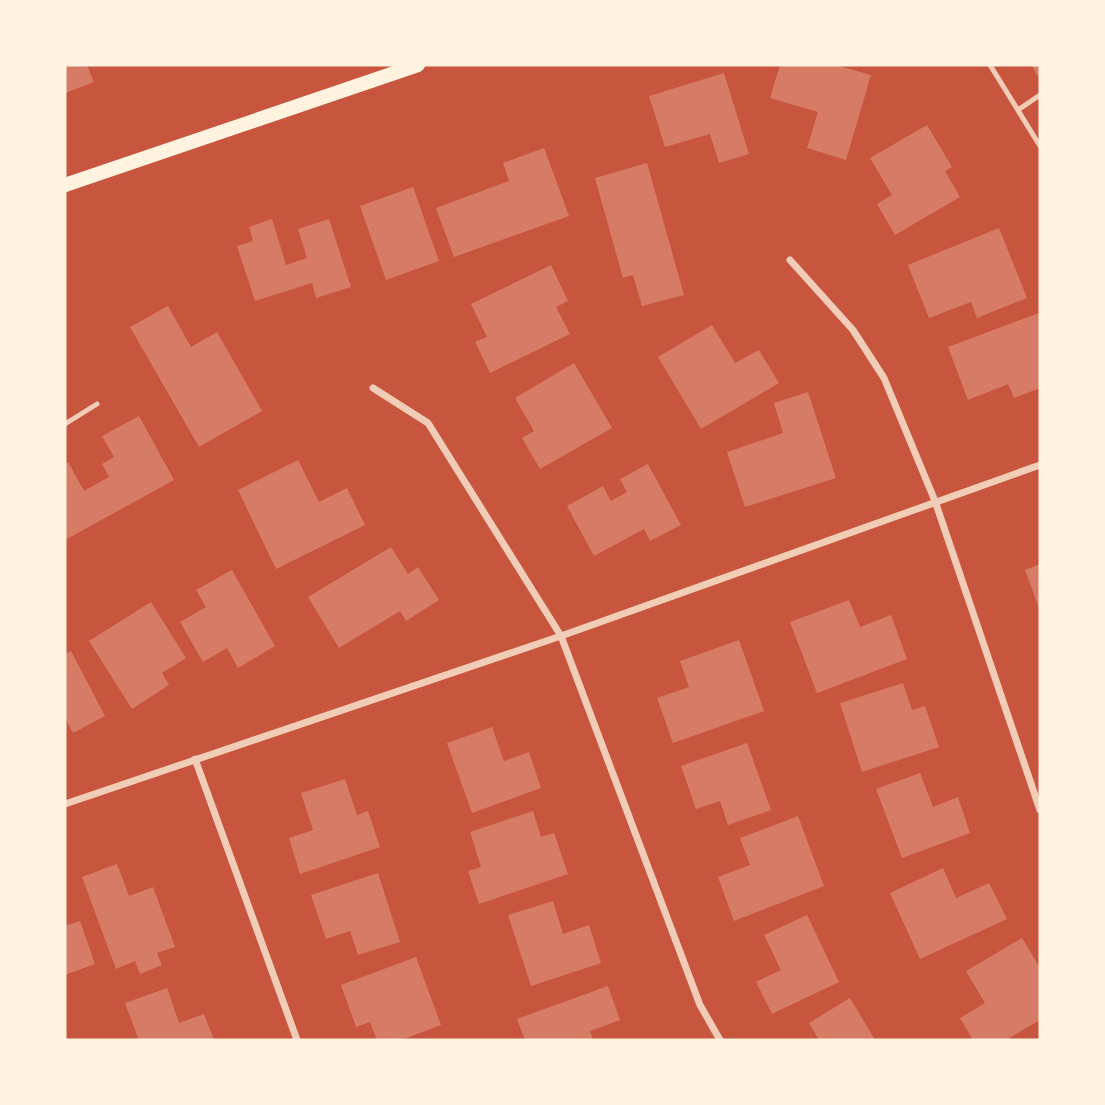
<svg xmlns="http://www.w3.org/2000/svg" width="1105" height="1105" font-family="'PT Sans',sans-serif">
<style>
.building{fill:#d67c66}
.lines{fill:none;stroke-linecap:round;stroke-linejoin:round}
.service{stroke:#f1ccb7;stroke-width:5}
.minor{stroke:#f1ccb7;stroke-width:7}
.secondary{stroke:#fff3e0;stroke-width:14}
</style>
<rect width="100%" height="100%" fill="#c8553d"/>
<!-- building -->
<g class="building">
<polygon points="65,65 87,65 94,82 65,93"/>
<polygon points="780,65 836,65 871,75 846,160 807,148 818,112 770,98"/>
<polygon points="1032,65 1040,65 1040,74 1037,76"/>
<polygon points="724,73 749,154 719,163 710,134 665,147 649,96"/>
<polygon points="927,125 952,167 945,171 960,197 895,235 877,204 892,195 870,158"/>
<polygon points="544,148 569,216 454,257 436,208 509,181 503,163"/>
<polygon points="647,163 684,295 642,306 633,275 623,278 595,178"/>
<polygon points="413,187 439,261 386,280 360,206"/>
<polygon points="272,219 286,265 307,258 298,229 329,219 351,287 316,298 312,283 255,301 237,246 253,241 249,227"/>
<polygon points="999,228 1027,298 977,318 971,302 929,318 908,265"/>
<polygon points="551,265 568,301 556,307 570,334 490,373 475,342 487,337 471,304"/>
<polygon points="168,306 191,347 217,332 262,411 199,447 130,327"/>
<polygon points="1039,313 1040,388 1014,398 1008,384 968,400 948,347"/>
<polygon points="712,325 735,363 759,350 779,383 701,429 658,357"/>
<polygon points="574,363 612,428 540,469 522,438 534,431 515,398"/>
<polygon points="808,392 836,478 745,507 727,452 783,433 774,403"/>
<polygon points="139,416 174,480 65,540 65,464 68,462 84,491 109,477 102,464 114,457 102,436"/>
<polygon points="298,460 319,502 347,488 365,525 276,569 238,490"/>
<polygon points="648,464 681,525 650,541 644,529 594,556 567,506 603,486 611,501 627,492 620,479"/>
<polygon points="391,547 408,574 418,567 439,600 406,621 400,611 339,648 308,597"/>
<polygon points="1040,564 1040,611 1025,570"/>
<polygon points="232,570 275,646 238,668 227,648 203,662 180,622 206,607 196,590"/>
<polygon points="849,600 860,627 891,615 907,659 817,693 790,622"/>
<polygon points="151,602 186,658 162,673 169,685 132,709 89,641"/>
<polygon points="739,640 764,711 673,743 657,698 689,687 680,661"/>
<polygon points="71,651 105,716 73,733 65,718 65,654"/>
<polygon points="903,683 912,710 925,706 939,747 862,772 840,703"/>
<polygon points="492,727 504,761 529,752 541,788 472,813 447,743"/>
<polygon points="747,743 771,810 728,825 720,801 696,809 681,766"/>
<polygon points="920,773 933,807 958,797 970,833 902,858 876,789"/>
<polygon points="345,779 357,815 368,811 380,847 300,874 289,838 313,830 301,793"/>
<polygon points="533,811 541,837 554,833 568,874 479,904 468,871 481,867 470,832"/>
<polygon points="798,816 824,886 734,921 718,877 750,865 740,838"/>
<polygon points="117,864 129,896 153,887 175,947 157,953 162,965 140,974 135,961 116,969 82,877"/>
<polygon points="943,868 956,898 989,883 1007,919 920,959 890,893"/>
<polygon points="378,873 400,942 358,955 350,931 326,939 311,895"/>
<polygon points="553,901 563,934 589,925 601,963 531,986 508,915"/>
<polygon points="807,915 839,982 772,1014 756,982 781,970 764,935"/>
<polygon points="80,921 95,964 65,975 65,926"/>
<polygon points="1022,938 1040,968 1040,1020 1006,1040 973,1040 960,1018 985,1003 966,971"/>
<polygon points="416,957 441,1025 401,1040 377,1040 370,1022 356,1027 341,985"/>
<polygon points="608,986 620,1020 590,1031 593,1040 525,1040 517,1019"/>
<polygon points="167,988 179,1023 204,1014 214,1040 139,1040 125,1003"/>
<polygon points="850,998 875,1040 819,1040 809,1023"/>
</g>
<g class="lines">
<!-- service -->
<g class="service">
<polyline points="990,65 1040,146"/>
<polyline points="1018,110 1040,95"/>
<polyline points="65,424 97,404"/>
</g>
<!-- minor -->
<g class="minor">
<polyline points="790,260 853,330 884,378 935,501 1040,810"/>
<polyline points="373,388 428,423 561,636 700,1005 720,1040"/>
<polyline points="195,759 297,1040"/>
<polyline points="65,804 561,636 1040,465"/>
</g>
<!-- secondary -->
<polyline class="secondary" points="65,185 418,65"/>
</g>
<!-- border -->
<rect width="1105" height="1105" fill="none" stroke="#fff3e0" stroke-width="133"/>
</svg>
